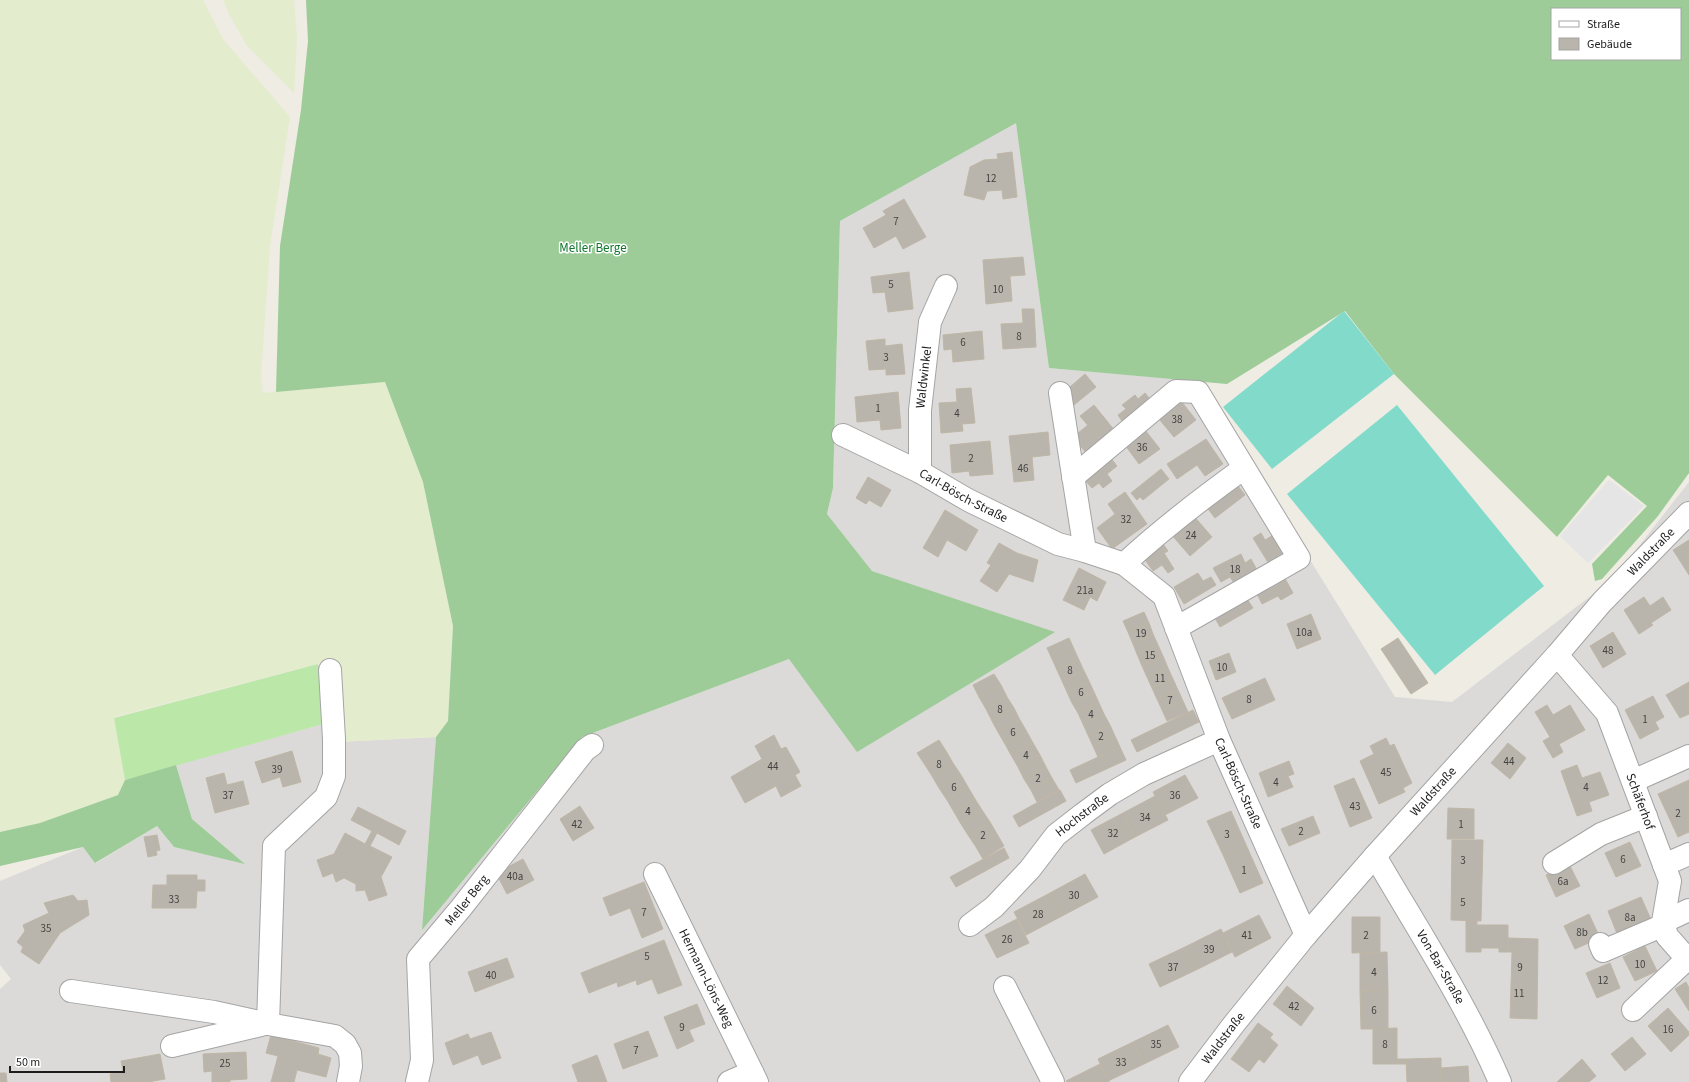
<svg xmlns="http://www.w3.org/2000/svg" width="1689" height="1082" font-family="'Source Sans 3',sans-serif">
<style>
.residential{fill:#dbdad9}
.farmland{fill:#e4ecce}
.grass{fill:#bbe7a9}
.forest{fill:#9dcc98;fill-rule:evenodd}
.pitch{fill:#82dbca}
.parking{fill:#e5e5e5}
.building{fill:#bab5ac;stroke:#bfb6a5}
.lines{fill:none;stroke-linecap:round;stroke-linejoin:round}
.minor-casing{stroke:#a4a4a4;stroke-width:24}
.minor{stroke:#fff;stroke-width:22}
.labels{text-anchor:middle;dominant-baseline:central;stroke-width:3;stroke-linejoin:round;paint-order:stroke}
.number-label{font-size:11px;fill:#444341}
.park-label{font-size:13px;fill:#0f762c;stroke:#fff}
.street-label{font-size:13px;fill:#1d1d1d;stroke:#fff}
</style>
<rect width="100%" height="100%" fill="#eeece3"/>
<!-- residential -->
<polygon class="residential" points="1016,122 1049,368 1199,381 1395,697 1452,702 1614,578 1689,482 1689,1082 0,1082 0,989 11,979 0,965 0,881 83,847 96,863 157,826 174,847 244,863 192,819 176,765 327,723 338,742 436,737 422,929 582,737 789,659 1054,632 872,571 827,514 833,488 840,221"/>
<!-- farmland -->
<g class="farmland">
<polygon points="0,0 203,0 223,39 290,117 270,246 261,376 263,393 385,382 423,482 453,626 448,721 436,737 338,742 333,660 114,717 125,780 118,795 40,823 0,832"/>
<polygon points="223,0 294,0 297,38 294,93 247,46 229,14"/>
</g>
<!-- grass -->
<polygon class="grass" points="318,664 327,723 125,780 114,718"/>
<!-- forest -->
<g class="forest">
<path d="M 306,0 L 1689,0 L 1689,473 L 1658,516 L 1602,579 L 1595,581 L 1592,564 L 1647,506 L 1608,475 L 1557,537 L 1394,374 L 1345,311 L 1227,384 L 1049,368 L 1016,123 L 840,221 L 833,488 L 827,514 L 872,571 L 1055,632 L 857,752 L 789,659 L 582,737 L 422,930 L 436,737 L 448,721 L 453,626 L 423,482 L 385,382 L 276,392 L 280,246 L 301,110 L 308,41 ZM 1552,9 L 1680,9 L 1680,59 L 1552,59 Z"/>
<polygon points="176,765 192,819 245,864 174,847 157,826 95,863 83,847 0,866 0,832 40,823 118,795 125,780"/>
</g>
<!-- pitch -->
<g class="pitch">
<polygon points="1344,311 1394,374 1272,469 1223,407"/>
<polygon points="1397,405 1544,586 1435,675 1287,494"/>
</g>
<!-- parking -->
<polygon class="parking" points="1609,480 1644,506 1588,563 1560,536"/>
<!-- building -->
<g class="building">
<polygon points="1012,152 1017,197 1003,199 1002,190 987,191 984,200 964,195 970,167 984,160 998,159 997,154"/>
<polygon points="904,199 926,237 903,249 896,236 874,248 863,228 886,215 883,211"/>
<polygon points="1023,257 1025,275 1010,276 1012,301 986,304 983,260"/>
<polygon points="909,272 913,309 888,312 885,292 873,293 871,277"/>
<polygon points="1022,309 1034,309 1036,347 1003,349 1001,324 1023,323"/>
<polygon points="982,331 984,359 953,362 952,349 944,350 943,335"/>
<polygon points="885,339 885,346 902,344 905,374 886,375 886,369 869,370 866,341"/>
<polygon points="1085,374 1096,387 1074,405 1063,393"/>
<polygon points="971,388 975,423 962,424 963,431 941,433 939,403 957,402 956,389"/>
<polygon points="898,392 901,428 881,430 880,420 857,422 855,397"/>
<polygon points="1145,393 1153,403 1124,424 1118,415 1126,409 1122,405 1135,395 1138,399"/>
<polygon points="1181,401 1196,420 1174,437 1159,419"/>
<polygon points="1094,405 1115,431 1102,442 1080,416"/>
<polygon points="1088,425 1102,442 1087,454 1073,437"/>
<polygon points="1145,430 1160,449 1139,464 1125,445"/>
<polygon points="1048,432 1050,455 1032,457 1034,480 1014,482 1009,436"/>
<polygon points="1206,439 1223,464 1205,476 1197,465 1177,479 1167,464"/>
<polygon points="990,441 993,474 970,476 969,471 952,473 950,445"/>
<polygon points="1110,457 1117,466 1107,474 1112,481 1103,488 1099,483 1092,488 1083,478"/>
<polygon points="1161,469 1169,479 1143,500 1140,497 1137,500 1131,493"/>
<polygon points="868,477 891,490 881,507 869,500 866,504 856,498"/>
<polygon points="1235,482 1245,495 1215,518 1205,505"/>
<polygon points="1125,492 1147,524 1112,549 1097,528 1115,514 1108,504"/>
<polygon points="945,510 978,530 966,551 947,540 938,557 923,548"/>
<polygon points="1192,514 1212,537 1190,556 1170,533"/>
<polygon points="1261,533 1265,540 1275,534 1287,553 1269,564 1253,538"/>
<polygon points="1689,540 1689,575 1673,550"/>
<polygon points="1161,541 1168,551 1164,553 1174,569 1168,573 1162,565 1153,571 1141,554"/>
<polygon points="999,543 1017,553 1038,560 1033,582 1009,574 997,592 980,581 991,565 987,563"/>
<polygon points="1241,554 1245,563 1251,559 1257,570 1234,583 1230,577 1221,582 1213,568"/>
<polygon points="1079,568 1106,582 1097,601 1090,597 1084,610 1063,600"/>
<polygon points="1198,573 1203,581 1211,577 1216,585 1184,604 1174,587"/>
<polygon points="1282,573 1293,593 1281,600 1278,596 1262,604 1254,588"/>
<polygon points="1644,597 1650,606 1663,597 1671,610 1651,623 1653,625 1639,634 1624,610"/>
<polygon points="1247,599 1253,608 1220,627 1212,613"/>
<polygon points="1144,612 1149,623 1128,632 1123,621"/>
<polygon points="1311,614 1321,639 1297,649 1287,624"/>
<polygon points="1149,623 1153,634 1133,644 1128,632"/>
<polygon points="1613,632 1626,654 1603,668 1590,646"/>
<polygon points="1153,634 1158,645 1137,654 1133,644"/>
<polygon points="1069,638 1074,649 1052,659 1047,648"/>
<polygon points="1398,638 1428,683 1411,694 1381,649"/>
<polygon points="1158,645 1163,656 1142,666 1137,654"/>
<polygon points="1074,649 1079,660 1057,670 1052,659"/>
<polygon points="1229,653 1236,672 1216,680 1209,661"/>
<polygon points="1163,656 1168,668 1147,677 1142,666"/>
<polygon points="1079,660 1084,671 1062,681 1057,670"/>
<polygon points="1168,668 1173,679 1152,688 1147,677"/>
<polygon points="1084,671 1089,681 1067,692 1062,681"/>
<polygon points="994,674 1001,685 979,697 973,685"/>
<polygon points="1265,678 1275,700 1232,719 1222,698"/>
<polygon points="1173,679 1178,690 1157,699 1152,688"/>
<polygon points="1089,681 1094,692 1072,703 1067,692"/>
<polygon points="1689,682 1689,714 1680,718 1666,695"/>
<polygon points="1001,685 1007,697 986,709 979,697"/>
<polygon points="1178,690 1183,701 1162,710 1157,699"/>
<polygon points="1094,692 1099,703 1078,713 1072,703"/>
<polygon points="1653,696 1664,717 1655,722 1659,729 1640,739 1625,710"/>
<polygon points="1007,697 1014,708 992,721 986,709"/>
<polygon points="1183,701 1188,712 1167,721 1162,710"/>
<polygon points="1099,703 1104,714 1083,724 1078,713"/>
<polygon points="1547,705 1553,715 1570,705 1585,730 1559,744 1563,752 1553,758 1543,741 1550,737 1535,712"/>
<polygon points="1014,708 1020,720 998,732 992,721"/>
<polygon points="1193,710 1199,722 1137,752 1131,740"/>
<polygon points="1104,714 1110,725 1088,735 1083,724"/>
<polygon points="1020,720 1027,732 1005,744 998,732"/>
<polygon points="1110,725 1115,736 1093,746 1088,735"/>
<polygon points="1027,732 1033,743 1011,755 1005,744"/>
<polygon points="774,735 781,749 786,747 800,772 795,775 801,786 781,797 776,786 745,803 731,777 762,759 755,746"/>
<polygon points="1115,736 1120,747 1098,757 1093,746"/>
<polygon points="1386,738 1390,746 1394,744 1412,783 1403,788 1405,792 1379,804 1360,761 1374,754 1370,746"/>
<polygon points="939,740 946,751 925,765 917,753"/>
<polygon points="1033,743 1040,755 1018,767 1011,755"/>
<polygon points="1508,743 1526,758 1510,779 1491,763"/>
<polygon points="1120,747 1126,760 1076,783 1070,770"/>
<polygon points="292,751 301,782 283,787 280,777 262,783 255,762"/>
<polygon points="946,751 953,763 932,776 925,765"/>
<polygon points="1040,755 1046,767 1024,779 1018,767"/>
<polygon points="1289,761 1294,774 1288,776 1293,787 1268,797 1259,773"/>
<polygon points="953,763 961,775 939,788 932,776"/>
<polygon points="1577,765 1582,778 1600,772 1609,795 1589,802 1592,811 1577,816 1561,771"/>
<polygon points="1046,767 1052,778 1031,790 1024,779"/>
<polygon points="224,773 227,785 243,781 249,804 215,813 206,778"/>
<polygon points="961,775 968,787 947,800 939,788"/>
<polygon points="1185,775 1198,798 1165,815 1153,792"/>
<polygon points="1052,778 1059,790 1037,802 1031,790"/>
<polygon points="1354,778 1372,818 1350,827 1334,786"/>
<polygon points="1689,780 1689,832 1678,837 1658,794"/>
<polygon points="968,787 975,799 954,812 947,800"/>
<polygon points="1060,790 1066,801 1019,827 1013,816"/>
<polygon points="1155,796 1168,820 1135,837 1123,813"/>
<polygon points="975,799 982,810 961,824 954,812"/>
<polygon points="580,806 594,828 573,841 560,819"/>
<polygon points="358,807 406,831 399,845 377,833 370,846 392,857 381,877 387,895 369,901 365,890 356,891 356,884 344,878 336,882 333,873 323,877 317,860 334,854 345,833 365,844 372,831 351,820"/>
<polygon points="1448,808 1474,809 1474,839 1447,839"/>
<polygon points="982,810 990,822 968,835 961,824"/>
<polygon points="1231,811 1247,847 1224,857 1207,821"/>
<polygon points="1123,813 1135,837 1104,854 1091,830"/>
<polygon points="1313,816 1320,833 1289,846 1281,829"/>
<polygon points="990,822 997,834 976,847 968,835"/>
<polygon points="997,834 1004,846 983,859 976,847"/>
<polygon points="157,835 160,850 156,851 157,855 148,857 144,837"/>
<polygon points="1452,840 1483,840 1481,921 1451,920"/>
<polygon points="1630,842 1641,866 1616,877 1605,853"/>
<polygon points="1247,847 1263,883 1240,893 1224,857"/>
<polygon points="1004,848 1009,858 956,887 950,877"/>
<polygon points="523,859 534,880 507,894 496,873"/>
<polygon points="1569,864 1580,886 1556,897 1546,875"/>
<polygon points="1085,874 1098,897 1062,916 1050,893"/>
<polygon points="167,875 197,875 197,880 205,880 205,891 197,891 196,908 152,908 153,885 167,885"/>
<polygon points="644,882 663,929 642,938 630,908 610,916 603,898"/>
<polygon points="1050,893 1062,916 1026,935 1014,912"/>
<polygon points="73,895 78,901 87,900 89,915 60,933 39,964 21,952 23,947 17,942 25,931 23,925 49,913 44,903"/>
<polygon points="1641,897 1652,922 1618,936 1608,911"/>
<polygon points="1589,914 1600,938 1575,949 1564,926"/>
<polygon points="1259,915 1271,938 1235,957 1223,933"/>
<polygon points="1352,917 1380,917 1380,952 1352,953"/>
<polygon points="1017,919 1029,943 997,958 985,935"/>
<polygon points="1466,920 1477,920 1477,925 1508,925 1508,952 1499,952 1499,948 1481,948 1481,952 1466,952"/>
<polygon points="1221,929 1232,952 1196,970 1185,947"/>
<polygon points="1508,938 1538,939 1537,1019 1510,1018 1512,952 1508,952"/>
<polygon points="664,940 682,985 658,994 652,979 637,985 636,980 618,987 617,982 589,993 581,973"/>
<polygon points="1645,946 1657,971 1635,981 1623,957"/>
<polygon points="1185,947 1196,970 1160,987 1149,964"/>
<polygon points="1387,952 1388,990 1360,991 1360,953"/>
<polygon points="507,958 514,977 475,992 468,972"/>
<polygon points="1610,963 1620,988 1597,998 1586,973"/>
<polygon points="1686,982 1689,988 1689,1011 1675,989"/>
<polygon points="1287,986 1314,1008 1301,1026 1273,1004"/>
<polygon points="1388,990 1388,1029 1361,1029 1360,991"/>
<polygon points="697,1004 705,1024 689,1030 694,1041 677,1049 664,1017"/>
<polygon points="1668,1008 1689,1032 1689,1035 1671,1052 1648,1026"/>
<polygon points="1258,1023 1273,1034 1270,1038 1278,1045 1264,1063 1259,1059 1249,1072 1231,1059"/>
<polygon points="1168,1025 1179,1047 1144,1064 1133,1042"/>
<polygon points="1397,1028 1397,1064 1373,1064 1373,1029"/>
<polygon points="648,1031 658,1056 623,1069 614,1044"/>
<polygon points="491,1032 501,1058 482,1065 478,1055 453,1065 445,1043 468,1034 470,1039"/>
<polygon points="271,1035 319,1048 318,1054 331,1058 326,1077 297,1070 294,1082 271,1082 278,1056 266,1053"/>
<polygon points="1632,1037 1646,1054 1625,1071 1611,1054"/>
<polygon points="1133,1042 1144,1064 1108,1081 1098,1059"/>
<polygon points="246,1052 247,1079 230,1080 230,1082 212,1082 212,1071 204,1072 203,1054"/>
<polygon points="160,1054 165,1079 148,1082 111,1082 110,1074 123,1072 121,1061"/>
<polygon points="597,1055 607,1082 578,1082 572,1065"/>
<polygon points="1441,1058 1441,1082 1407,1082 1406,1059"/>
<polygon points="1397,1059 1406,1059 1407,1064 1397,1064"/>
<polygon points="1582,1059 1596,1076 1589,1082 1557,1082"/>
<polygon points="1100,1064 1109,1082 1067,1082 1066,1081"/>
<polygon points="1468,1066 1469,1082 1441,1082 1441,1068"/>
<polygon points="0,1073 6,1073 7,1082 0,1082"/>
</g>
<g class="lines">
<!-- minor casing -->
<g class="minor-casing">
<g id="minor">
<polyline points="1060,393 1085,551"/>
<path id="s1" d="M 843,435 L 920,472 L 968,500 L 1058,544 L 1085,551 L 1124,564 L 1164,596 L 1219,740 L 1306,935"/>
<path id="s2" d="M 920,472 L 920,410 L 930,322 L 946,286"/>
<polyline points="1073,477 1176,391 1198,392 1299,558 1176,628"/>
<path d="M 1124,564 C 1163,528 1201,499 1244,468"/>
<path id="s3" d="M 1557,655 L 1607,713 L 1670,881 L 1663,922 L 1667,936 L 1689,961"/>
<polyline points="330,670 334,739 334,776 326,797 274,846 268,1024 335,1036 345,1044 350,1053 351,1066 348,1082"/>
<polyline points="1633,781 1689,756"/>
<path id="s4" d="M 1375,856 C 1418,930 1466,1003 1500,1082"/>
<polyline points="1554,863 1601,834 1646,816"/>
<polyline points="1664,865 1689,854"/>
<path id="s5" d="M 655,874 L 757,1082"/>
<polyline points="1663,922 1689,910"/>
<path id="s6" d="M 970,925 L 994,907 L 1030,869 L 1056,835 L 1083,814 L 1110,794 L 1144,774 L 1219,740"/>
<polyline points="1600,944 1603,951 1664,925"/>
<polyline points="1005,987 1053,1082"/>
<polyline points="71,991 214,1012 268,1024"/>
<polyline points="1633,1010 1686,960"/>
<polyline points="172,1046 261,1025"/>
<path id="s7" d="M 417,1082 L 422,1060 L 418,959 L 461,908 L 585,750 L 592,745"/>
<polyline points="729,1082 752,1072"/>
<path id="s8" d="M 1190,1082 L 1234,1024 L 1306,935 L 1375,856 L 1557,655 L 1602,602 L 1689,513"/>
</g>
</g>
<!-- minor -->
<use href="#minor" class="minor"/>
</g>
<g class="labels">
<!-- number labels -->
<g class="number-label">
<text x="991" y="178">12</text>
<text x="896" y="221">7</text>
<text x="891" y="284">5</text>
<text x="998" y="289">10</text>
<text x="1019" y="336">8</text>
<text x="963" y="342">6</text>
<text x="886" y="357">3</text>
<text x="878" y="408">1</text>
<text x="957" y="413">4</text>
<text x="1177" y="419">38</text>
<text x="1142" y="447">36</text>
<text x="971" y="458">2</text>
<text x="1023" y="468">46</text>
<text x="1126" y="519">32</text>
<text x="1191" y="535">24</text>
<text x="1235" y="569">18</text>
<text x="1085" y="590">21a</text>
<text x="1304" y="632">10a</text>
<text x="1141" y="633">19</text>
<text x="1608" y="650">48</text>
<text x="1150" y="655">15</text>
<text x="1222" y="667">10</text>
<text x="1070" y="670">8</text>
<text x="1160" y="678">11</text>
<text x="1081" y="692">6</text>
<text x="1249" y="699">8</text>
<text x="1170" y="700">7</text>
<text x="1000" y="709">8</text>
<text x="1091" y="714">4</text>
<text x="1645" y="719">1</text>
<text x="1013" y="732">6</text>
<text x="1101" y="736">2</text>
<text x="1026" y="755">4</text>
<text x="1509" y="761">44</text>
<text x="939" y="764">8</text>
<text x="773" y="766">44</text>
<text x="277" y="769">39</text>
<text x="1386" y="772">45</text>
<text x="1038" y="778">2</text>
<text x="1276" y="782">4</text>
<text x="954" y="787">6</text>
<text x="1586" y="787">4</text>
<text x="228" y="795">37</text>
<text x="1175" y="795">36</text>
<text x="1355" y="806">43</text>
<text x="968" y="811">4</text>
<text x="1678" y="813">2</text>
<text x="1145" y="817">34</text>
<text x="577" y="824">42</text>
<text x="1461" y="824">1</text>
<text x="1301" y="831">2</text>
<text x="1113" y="833">32</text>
<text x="1227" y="834">3</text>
<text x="983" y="835">2</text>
<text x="1623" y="859">6</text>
<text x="1463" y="860">3</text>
<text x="1244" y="870">1</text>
<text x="515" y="876">40a</text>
<text x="1563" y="881">6a</text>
<text x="1074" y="895">30</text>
<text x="174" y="899">33</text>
<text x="1463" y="902">5</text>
<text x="644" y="912">7</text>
<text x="1038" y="914">28</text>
<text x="1630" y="917">8a</text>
<text x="46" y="928">35</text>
<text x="1582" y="932">8b</text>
<text x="1247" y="935">41</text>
<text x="1366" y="935">2</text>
<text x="1007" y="939">26</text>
<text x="1209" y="949">39</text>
<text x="647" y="956">5</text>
<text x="1640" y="964">10</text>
<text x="1173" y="967">37</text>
<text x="1520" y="967">9</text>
<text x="1374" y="972">4</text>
<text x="491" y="975">40</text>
<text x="1603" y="980">12</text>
<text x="1519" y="993">11</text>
<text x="1294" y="1006">42</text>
<text x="1374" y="1010">6</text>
<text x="682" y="1027">9</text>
<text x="1668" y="1029">16</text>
<text x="1156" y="1044">35</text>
<text x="1385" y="1044">8</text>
<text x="636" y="1050">7</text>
<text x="1121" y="1062">33</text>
<text x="225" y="1063">25</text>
</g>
<!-- park labels -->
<g class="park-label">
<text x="593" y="248">Meller Berge</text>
</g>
<!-- street labels -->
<g class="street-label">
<text stroke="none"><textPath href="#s2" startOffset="95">Waldwinkel</textPath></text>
<text stroke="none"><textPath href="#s1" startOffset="135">Carl-Bösch-Straße</textPath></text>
<text stroke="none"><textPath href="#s8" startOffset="703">Waldstraße</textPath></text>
<text stroke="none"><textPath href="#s1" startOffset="563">Carl-Bösch-Straße</textPath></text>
<text stroke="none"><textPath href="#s8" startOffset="379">Waldstraße</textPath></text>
<text stroke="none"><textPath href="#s3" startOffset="171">Schäferhof</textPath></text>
<text stroke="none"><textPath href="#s6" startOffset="158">Hochstraße</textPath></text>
<text stroke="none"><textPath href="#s7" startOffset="200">Meller Berg</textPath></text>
<text stroke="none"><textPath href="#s4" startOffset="129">Von-Bar-Straße</textPath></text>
<text stroke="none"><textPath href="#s5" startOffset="116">Hermann-Löns-Weg</textPath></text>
<text stroke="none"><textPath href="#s8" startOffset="55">Waldstraße</textPath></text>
</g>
</g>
<!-- legend -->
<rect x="1551" y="8" width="130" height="52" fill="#ffffff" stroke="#a5a5a5"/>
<rect x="1559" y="21" width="20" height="6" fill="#ffffff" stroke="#a5a5a5"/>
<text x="1587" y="28" font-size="12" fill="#1d1d1d">Straße</text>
<rect x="1559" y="38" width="20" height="12" fill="#bab5ac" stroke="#a5a5a5"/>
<text x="1587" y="48" font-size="12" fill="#1d1d1d">Gebäude</text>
<!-- scale -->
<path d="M10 1066v6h114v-6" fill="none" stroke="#1d1d1d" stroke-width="2"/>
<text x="16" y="1066" font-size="12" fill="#1d1d1d" stroke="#ffffff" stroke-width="3" paint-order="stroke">50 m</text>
</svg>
